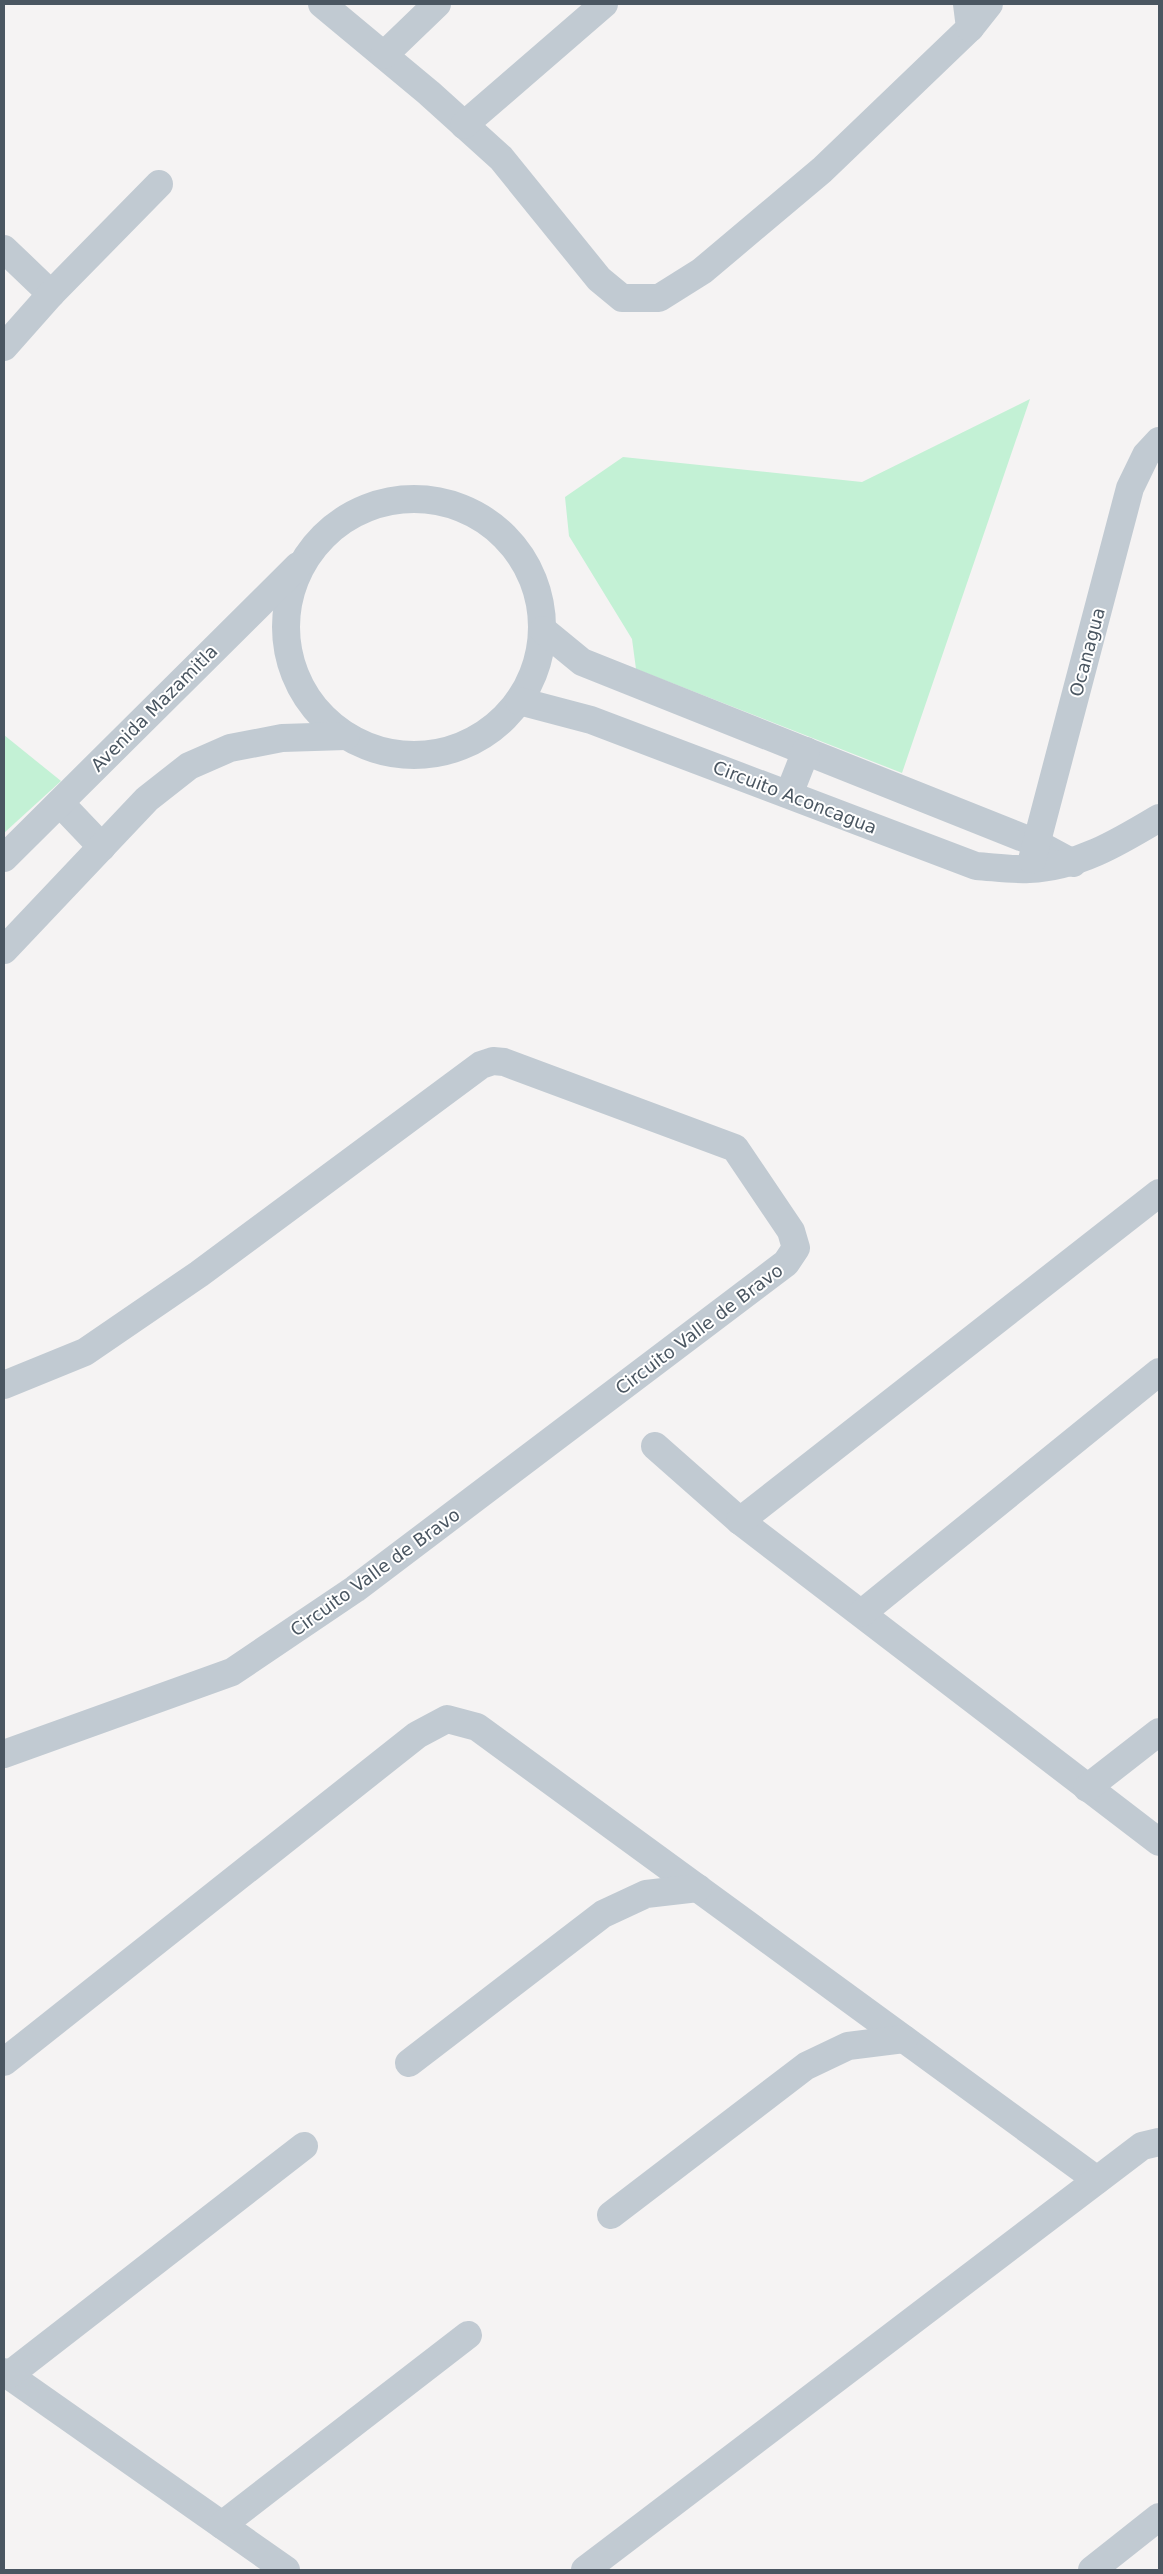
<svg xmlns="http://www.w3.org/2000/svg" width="1163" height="2574" font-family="'DejaVu Sans',sans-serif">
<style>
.green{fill:#c3f1d5}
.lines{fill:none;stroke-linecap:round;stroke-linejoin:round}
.minor{stroke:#c1cad2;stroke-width:28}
.labels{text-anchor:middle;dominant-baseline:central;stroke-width:4;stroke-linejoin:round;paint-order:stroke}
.street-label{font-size:18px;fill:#4a5661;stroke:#fff}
</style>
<rect width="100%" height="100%" fill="#f5f3f3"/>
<!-- green -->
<g class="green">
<polygon points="1030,399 902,773 636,669 632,639 569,536 565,497 623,457 862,482"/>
<polygon points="4,735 61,781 4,833"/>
</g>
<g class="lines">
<!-- minor -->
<g class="minor">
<polyline points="322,4 429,93 501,158 599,279 622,298 659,298 702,271 822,170 970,28 967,4"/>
<polyline points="970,28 989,4"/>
<polyline points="384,55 437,4"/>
<polyline points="464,125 604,4"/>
<polyline points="4,249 51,294"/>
<polyline points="4,347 51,294 159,184"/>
<circle cx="414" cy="627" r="128"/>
<polyline points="543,630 582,662 1036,843 1073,863"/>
<path d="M 519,701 L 591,720 L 976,866 C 993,867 1012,870 1029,869 C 1078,867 1119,842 1159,818"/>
<polyline points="789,794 806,751"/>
<polyline points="60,803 102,847"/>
<polyline points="4,858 298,566"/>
<polyline points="1032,860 1130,488 1146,455 1159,441"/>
<polyline points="4,950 147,799 189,766 230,748 282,738 346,736"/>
<polyline points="4,1385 85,1352 199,1274 481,1065 493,1061 504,1062 735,1148 791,1231 796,1248 786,1263 355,1589 232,1672 4,1754"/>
<polyline points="655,1446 740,1521 1159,1842"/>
<polyline points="740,1521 1159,1193"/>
<polyline points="862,1613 1159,1372"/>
<polyline points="1087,1788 1159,1732"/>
<polyline points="4,2062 417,1735 447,1719 477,1727 1097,2180"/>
<polyline points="409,2063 603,1914 646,1894 698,1888"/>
<polyline points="611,2215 806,2066 848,2046 904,2039"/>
<polyline points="4,2372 286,2570"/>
<polyline points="9,2375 304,2146"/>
<polyline points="222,2525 468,2335"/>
<polyline points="585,2570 1142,2146 1159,2142"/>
<polyline points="1092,2570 1159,2517"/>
</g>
</g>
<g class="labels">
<!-- street labels -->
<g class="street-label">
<text transform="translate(1087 652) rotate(-75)">Ocanagua</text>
<text transform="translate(154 708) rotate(-45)">Avenida Mazamitla</text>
<text transform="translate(795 797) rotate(21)">Circuito Aconcagua</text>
<text transform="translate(699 1329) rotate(-37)">Circuito Valle de Bravo</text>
<text transform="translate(375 1572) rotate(-36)">Circuito Valle de Bravo</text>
</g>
</g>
<!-- border -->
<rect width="1163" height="2574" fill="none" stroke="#4a5661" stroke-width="10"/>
</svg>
